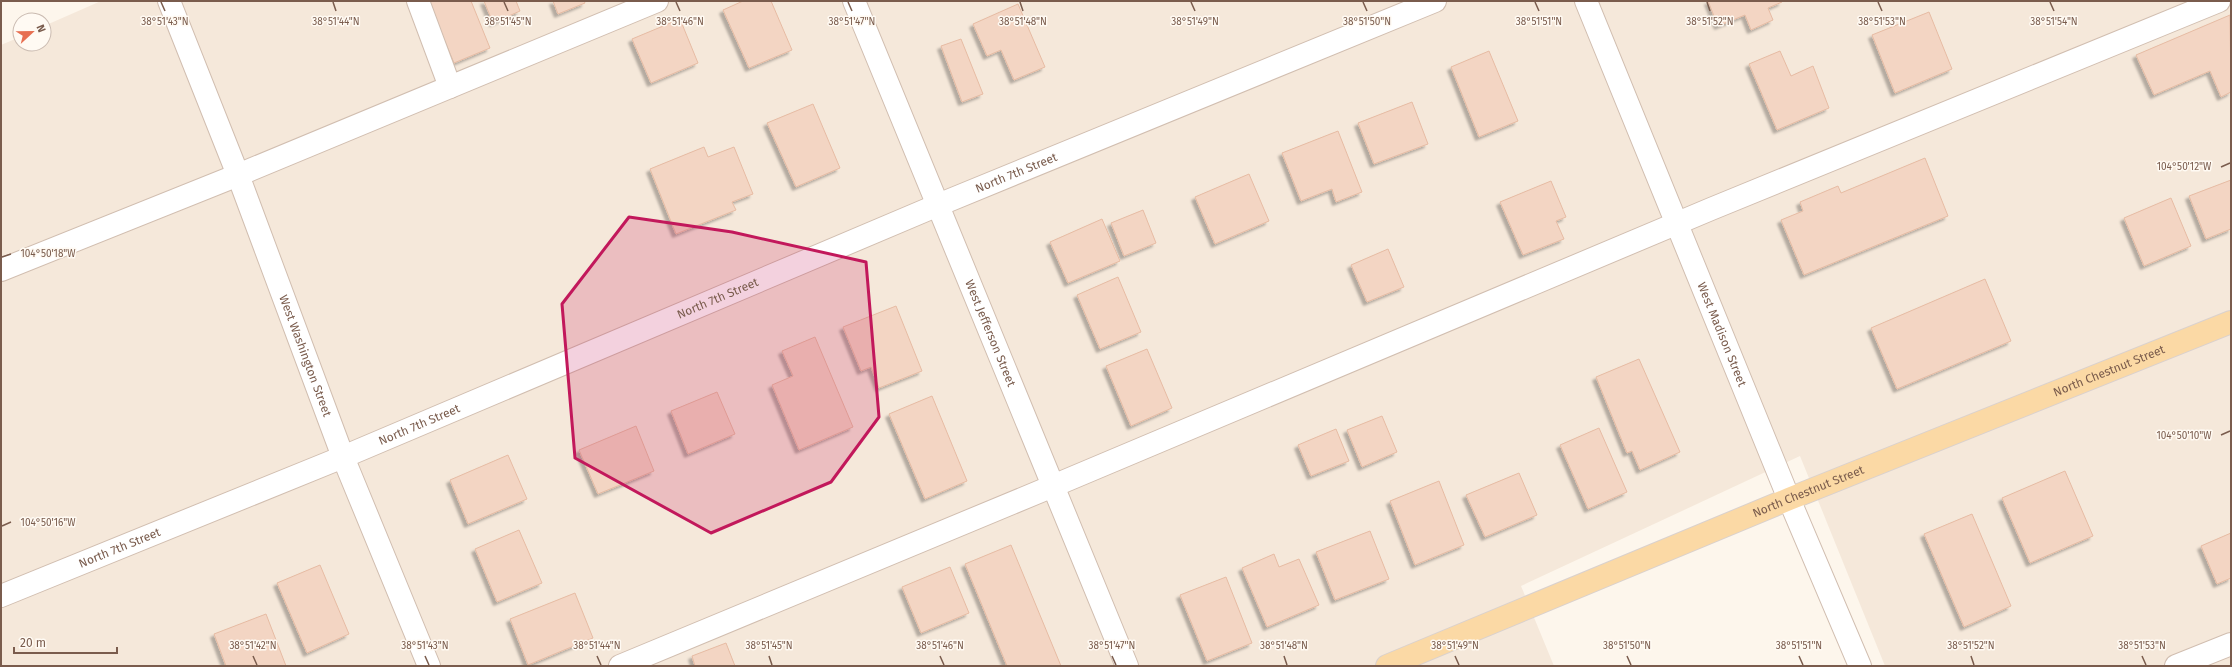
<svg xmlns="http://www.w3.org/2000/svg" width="2232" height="667" font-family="'Fira Sans',sans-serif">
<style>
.residential{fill:#f5e8da}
.building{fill:#f3d5c3;stroke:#e6bba3;filter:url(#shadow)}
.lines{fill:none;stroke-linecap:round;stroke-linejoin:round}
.minor-casing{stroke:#d1beb0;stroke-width:24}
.major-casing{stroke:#dad1cd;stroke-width:24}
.minor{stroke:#fff;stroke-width:22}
.major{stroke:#fbd9a5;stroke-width:22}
.marked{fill:#c2185b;fill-opacity:0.2;stroke:#c2185b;stroke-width:3;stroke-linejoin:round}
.ticks{fill:none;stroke:#7a5c4d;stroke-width:1.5}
.labels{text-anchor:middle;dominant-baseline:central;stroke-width:3;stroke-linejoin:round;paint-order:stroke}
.street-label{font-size:12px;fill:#7a5c4d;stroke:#fffaf3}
.ticks-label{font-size:10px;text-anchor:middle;fill:#7a5c4d;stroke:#fffaf3;stroke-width:3;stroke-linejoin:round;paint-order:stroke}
</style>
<defs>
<filter id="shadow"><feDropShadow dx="-3.5" dy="3.5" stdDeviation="1" flood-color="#0004"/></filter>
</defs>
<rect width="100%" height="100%" fill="#fdf6ec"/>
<!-- residential -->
<polygon class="residential" points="101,1 2231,1 2231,666 1885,666 1800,456 1521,586 1554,666 1,666 1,45 20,37 20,44 44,44 44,26"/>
<!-- building -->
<g class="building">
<polygon points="428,1 471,1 490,48 454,63"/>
<polygon points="484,1 516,1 520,11 493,23"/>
<polygon points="553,1 584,1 585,3 558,14"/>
<polygon points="743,1 771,1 792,50 749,68 723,10"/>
<polygon points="1708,1 1782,1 1782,2 1768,8 1773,20 1751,30 1745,15 1718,26"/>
<polygon points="1018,4 1045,67 1014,80 1001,50 987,56 973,24"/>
<polygon points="1929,12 1952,69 1895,93 1872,35"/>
<polygon points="2230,15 2231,92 2221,97 2210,71 2154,95 2136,55"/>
<polygon points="680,19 698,63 651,83 632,39"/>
<polygon points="961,39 983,94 962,102 941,46"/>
<polygon points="1489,51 1518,121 1479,137 1451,67"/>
<polygon points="1780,51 1791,76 1813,66 1829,108 1777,130 1749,64"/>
<polygon points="1412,102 1428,144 1374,164 1358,123"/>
<polygon points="813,104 840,168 796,187 767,123"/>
<polygon points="1338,131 1362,192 1336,202 1332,189 1301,201 1282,153"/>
<polygon points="704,147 708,157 734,147 753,194 732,202 736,210 676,234 650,169"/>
<polygon points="1925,158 1948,216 1804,275 1781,220 1803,211 1800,202 1838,186 1841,193"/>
<polygon points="1249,174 1269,221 1215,244 1195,197"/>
<polygon points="2231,180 2231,229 2206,239 2189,196"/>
<polygon points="1551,181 1566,217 1556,221 1564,239 1523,255 1500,202"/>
<polygon points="2171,198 2191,246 2144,266 2124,218"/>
<polygon points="1143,210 1156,243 1124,256 1111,223"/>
<polygon points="1102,219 1120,261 1068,283 1050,242"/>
<polygon points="1388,249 1404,287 1367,302 1351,265"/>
<polygon points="1118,277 1141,332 1100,349 1077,295"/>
<polygon points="1985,279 2011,341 1897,389 1871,328"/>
<polygon points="896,306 922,371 879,388 871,367 861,371 843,327"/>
<polygon points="815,337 853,427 799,450 772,385 793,376 782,351"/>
<polygon points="1147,349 1172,408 1131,426 1106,366"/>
<polygon points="1639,359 1680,452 1640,470 1632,451 1627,453 1596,377"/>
<polygon points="717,392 735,434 688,454 671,411"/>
<polygon points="932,396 967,481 925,499 889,414"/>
<polygon points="1382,416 1397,452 1362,467 1347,430"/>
<polygon points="636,426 654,471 598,494 579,450"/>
<polygon points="1599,428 1627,492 1588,509 1560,445"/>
<polygon points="1336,429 1349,461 1311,476 1298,445"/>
<polygon points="508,455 527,499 468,524 450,480"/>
<polygon points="2065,471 2093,536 2030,563 2002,498"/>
<polygon points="1519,473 1537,515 1485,537 1466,495"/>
<polygon points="1439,481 1464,545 1415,565 1390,501"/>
<polygon points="1972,514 2011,606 1964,627 1924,534"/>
<polygon points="519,530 542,583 497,602 475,549"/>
<polygon points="1370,531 1389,579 1335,600 1316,552"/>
<polygon points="2231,533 2231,578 2217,584 2201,546"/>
<polygon points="1011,545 1061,666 1007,666 965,564"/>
<polygon points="1274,554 1279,567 1299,559 1319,605 1267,627 1242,568"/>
<polygon points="320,565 349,634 307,653 277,583"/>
<polygon points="950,567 969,613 921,633 902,587"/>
<polygon points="1226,577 1252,643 1207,661 1180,595"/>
<polygon points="575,593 593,638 528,665 510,619"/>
<polygon points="266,614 286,666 226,666 214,634"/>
<polygon points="726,643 735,666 695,666 692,656"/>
</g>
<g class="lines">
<!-- minor casing -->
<g class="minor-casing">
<g id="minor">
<path id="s1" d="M 169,1 L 238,175 L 343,457 L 429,666"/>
<polyline points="418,1 450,87"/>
<path id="s2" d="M 854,1 L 1127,666"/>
<path id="s3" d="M 1586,1 L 1789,499 L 1860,666"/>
<polyline points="1,270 238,175 657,1"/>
<path id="s4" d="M 1,596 L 343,457 L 938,205 L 1435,1"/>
<polyline points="620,666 1053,486 1711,209 2219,1"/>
<polyline points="2176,666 2231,644"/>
</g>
</g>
<!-- major casing -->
<g class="major-casing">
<g id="major">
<path id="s5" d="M 1387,666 L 1789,499 L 2231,322"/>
</g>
</g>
<!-- minor -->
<use href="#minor" class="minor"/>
<!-- major -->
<use href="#major" class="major"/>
</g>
<!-- marked area -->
<path class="marked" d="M 629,217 L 732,232 L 866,262 L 879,417 L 831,482 L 711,533 L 575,458 L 562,304 Z"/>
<!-- ticks -->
<path class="ticks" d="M 161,2 L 165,11M 333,2 L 336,11M 504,2 L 508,11M 676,2 L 680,11M 848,2 L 852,11M 1020,2 L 1023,11M 1191,2 L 1195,11M 1363,2 L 1367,11M 1535,2 L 1539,11M 1707,2 L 1710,11M 1878,2 L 1882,11M 2050,2 L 2054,11M 2221,167 L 2230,163M 2,257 L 11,254M 2221,435 L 2230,431M 2,526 L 11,522M 253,656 L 257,665M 425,656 L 429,665M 597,656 L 601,665M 769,656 L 772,665M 940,656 L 944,665M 1112,656 L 1116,665M 1284,656 L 1287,665M 1455,656 L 1459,665M 1627,656 L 1631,665M 1799,656 L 1803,665M 1971,656 L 1974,665M 2142,656 L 2146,665"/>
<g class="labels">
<!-- street labels -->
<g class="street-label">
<text stroke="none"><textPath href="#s4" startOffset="1100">North 7th Street</textPath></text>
<text stroke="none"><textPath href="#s4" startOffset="776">North 7th Street</textPath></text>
<text stroke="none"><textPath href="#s2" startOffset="359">West Jefferson Street</textPath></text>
<text stroke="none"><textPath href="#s3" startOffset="360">West Madison Street</textPath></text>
<text stroke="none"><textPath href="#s1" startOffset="380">West Washington Street</textPath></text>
<text stroke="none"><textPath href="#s5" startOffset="780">North Chestnut Street</textPath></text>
<text stroke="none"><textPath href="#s4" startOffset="452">North 7th Street</textPath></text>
<text stroke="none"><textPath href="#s5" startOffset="456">North Chestnut Street</textPath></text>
<text stroke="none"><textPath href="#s4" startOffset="128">North 7th Street</textPath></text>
</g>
</g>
<g class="ticks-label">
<text x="852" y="25">38°51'47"N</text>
<text x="1195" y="25">38°51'49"N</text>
<text x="1367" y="25">38°51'50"N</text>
<text x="1710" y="25">38°51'52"N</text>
<text x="1882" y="25">38°51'53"N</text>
<text x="165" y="25">38°51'43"N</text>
<text x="336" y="25">38°51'44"N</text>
<text x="508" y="25">38°51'45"N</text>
<text x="680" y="25">38°51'46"N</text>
<text x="1023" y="25">38°51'48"N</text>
<text x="1539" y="25">38°51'51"N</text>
<text x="2054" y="25">38°51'54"N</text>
<text x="2184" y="170">104°50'12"W</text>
<text x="48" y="257">104°50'18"W</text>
<text x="2184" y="439">104°50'10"W</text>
<text x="48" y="526">104°50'16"W</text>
<text x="253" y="649">38°51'42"N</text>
<text x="425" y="649">38°51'43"N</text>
<text x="597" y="649">38°51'44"N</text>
<text x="769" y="649">38°51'45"N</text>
<text x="940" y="649">38°51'46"N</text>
<text x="1112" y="649">38°51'47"N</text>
<text x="1284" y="649">38°51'48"N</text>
<text x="1455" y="649">38°51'49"N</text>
<text x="1627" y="649">38°51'50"N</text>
<text x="1799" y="649">38°51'51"N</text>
<text x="1971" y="649">38°51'52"N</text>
<text x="2142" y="649">38°51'53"N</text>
</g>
<!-- border -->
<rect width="2232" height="667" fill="none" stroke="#7a5c4d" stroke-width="4"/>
<!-- north arrow -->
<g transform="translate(32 32) rotate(68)"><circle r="19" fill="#fffaf3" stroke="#cabbb1"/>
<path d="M0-3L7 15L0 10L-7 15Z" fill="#e76f51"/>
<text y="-6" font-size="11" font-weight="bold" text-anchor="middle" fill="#7a5c4d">N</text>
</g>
<!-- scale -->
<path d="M14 647v6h103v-6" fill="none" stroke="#7a5c4d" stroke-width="2"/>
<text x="20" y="647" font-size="12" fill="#7a5c4d" stroke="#fffaf3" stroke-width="3" paint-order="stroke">20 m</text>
</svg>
